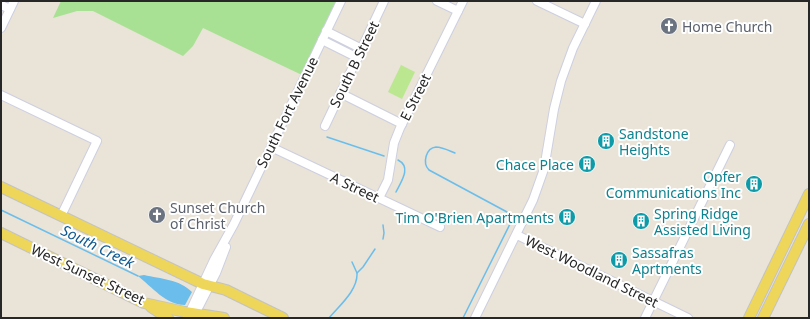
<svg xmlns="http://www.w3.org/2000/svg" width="810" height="319" font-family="'Noto Sans',sans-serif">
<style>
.green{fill:#a8e094}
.pitch{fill:#bbe790}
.water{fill:#6bbeeb}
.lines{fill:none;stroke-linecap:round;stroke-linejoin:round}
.stream{stroke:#6bbeeb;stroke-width:1.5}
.minor-casing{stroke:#cdcfe0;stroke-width:10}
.major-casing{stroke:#c3c3c3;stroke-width:12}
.minor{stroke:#fff;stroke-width:8}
.major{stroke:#edd659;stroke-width:10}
.labels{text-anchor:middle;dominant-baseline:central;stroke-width:4;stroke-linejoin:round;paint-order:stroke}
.worship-label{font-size:14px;fill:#5b616d;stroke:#fff;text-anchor:start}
.street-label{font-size:14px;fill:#272727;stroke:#fff}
.culture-label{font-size:14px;fill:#0d838f;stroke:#fff;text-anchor:start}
.water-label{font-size:15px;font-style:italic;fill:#105a91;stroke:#fff}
</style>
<rect width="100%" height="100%" fill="#e9e3d8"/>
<!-- green -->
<polygon class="green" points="61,1 337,1 302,75 203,28 193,46 183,56 93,11 77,11 53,18"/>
<!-- pitch -->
<polygon class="pitch" points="401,65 415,72 402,99 388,92"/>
<!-- water -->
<path class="water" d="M 144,275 C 161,279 179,279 192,292 L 185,305 C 166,305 152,287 138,276 Z"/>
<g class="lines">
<!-- stream -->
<g class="stream">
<polyline points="327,137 384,156"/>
<path d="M 455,153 C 450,151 442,147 436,147 C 426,148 422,163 429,170 L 507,212"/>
<path d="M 396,192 C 401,182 412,167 398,160"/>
<polyline points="1,210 138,276"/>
<polyline points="383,239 384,233 383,225"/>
<polyline points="352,262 357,273"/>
<path d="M 329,318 C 340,305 358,290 357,273 L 363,267 L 375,249"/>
<polyline points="463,318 511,222"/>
</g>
<!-- minor casing -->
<g class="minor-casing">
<g id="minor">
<polyline points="437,1 458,11"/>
<polyline points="537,1 585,24"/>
<polyline points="1,5 10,9"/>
<polyline points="1,28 14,1"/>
<polyline points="326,31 362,49"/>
<polyline points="322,40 358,58"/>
<polyline points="340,93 402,124"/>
<polyline points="1,95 97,141 61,216"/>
<polyline points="325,126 384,1"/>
<polyline points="271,147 440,227"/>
<polyline points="379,198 388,180 394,143 400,128 463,1"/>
<polyline points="517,235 688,318"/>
<polyline points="187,318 214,260 234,224 341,1"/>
<polyline points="193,318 216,273 226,247"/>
<polyline points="475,318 533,200 544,169 554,109 561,81 573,48 596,1"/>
<polyline points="645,318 730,145"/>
</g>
</g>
<!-- major casing -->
<g class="major-casing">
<g id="major">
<polyline points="1,187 203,284 226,290 283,318"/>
<polyline points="1,233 144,303 185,312 224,318"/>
<polyline points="151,307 168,318"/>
<polyline points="749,318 809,194"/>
<polyline points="763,318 809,224"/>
</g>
</g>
<!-- minor -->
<use href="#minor" class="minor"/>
<!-- major -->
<use href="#major" class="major"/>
</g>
<!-- icons -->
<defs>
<g id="church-disc" transform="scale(0.9)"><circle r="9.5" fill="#6b7280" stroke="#fff"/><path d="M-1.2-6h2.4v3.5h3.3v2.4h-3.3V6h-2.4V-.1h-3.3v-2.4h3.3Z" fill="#fff"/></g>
<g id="building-disc" transform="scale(0.9)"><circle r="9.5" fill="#0f9aa8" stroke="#fff"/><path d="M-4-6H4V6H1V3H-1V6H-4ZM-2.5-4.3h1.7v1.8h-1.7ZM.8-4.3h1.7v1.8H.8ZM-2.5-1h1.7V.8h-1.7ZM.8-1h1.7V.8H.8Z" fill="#fff"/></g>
</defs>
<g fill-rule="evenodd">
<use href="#church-disc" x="669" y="26"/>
<use href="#building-disc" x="606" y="141"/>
<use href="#building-disc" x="587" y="164"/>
<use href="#building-disc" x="754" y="184"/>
<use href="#church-disc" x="157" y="215"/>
<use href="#building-disc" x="567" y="217"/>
<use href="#building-disc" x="641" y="221"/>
<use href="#building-disc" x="619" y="260"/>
</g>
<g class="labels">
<!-- worship labels -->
<g class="worship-label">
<text x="682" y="26">Home Church</text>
<text x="170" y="207">Sunset Church<tspan x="170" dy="16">of Christ</tspan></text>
</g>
<!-- street labels -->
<g class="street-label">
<text transform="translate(354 64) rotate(-64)">South B Street</text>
<text transform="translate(415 97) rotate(-63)">E Street</text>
<text transform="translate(287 112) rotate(-64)">South Fort Avenue</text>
<text transform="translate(355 187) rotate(25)">A Street</text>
<text transform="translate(592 271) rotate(26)">West Woodland Street</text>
<text transform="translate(88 274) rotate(25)">West Sunset Street</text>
</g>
<!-- culture labels -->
<g class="culture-label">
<text x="619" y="133">Sandstone<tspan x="619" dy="16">Heights</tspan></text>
<text x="574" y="164" text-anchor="end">Chace Place</text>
<text x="741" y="176" text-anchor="end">Opfer<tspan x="741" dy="16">Communications Inc</tspan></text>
<text x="654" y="213">Spring Ridge<tspan x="654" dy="16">Assisted Living</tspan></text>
<text x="554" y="217" text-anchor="end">Tim O'Brien Apartments</text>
<text x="632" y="252">Sassafras<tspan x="632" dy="16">Aprtments</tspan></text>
</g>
<!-- water labels -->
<g class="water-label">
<text transform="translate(98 246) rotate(26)">South Creek</text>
</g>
</g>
<!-- border -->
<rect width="810" height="319" fill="none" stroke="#272727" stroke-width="4"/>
</svg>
